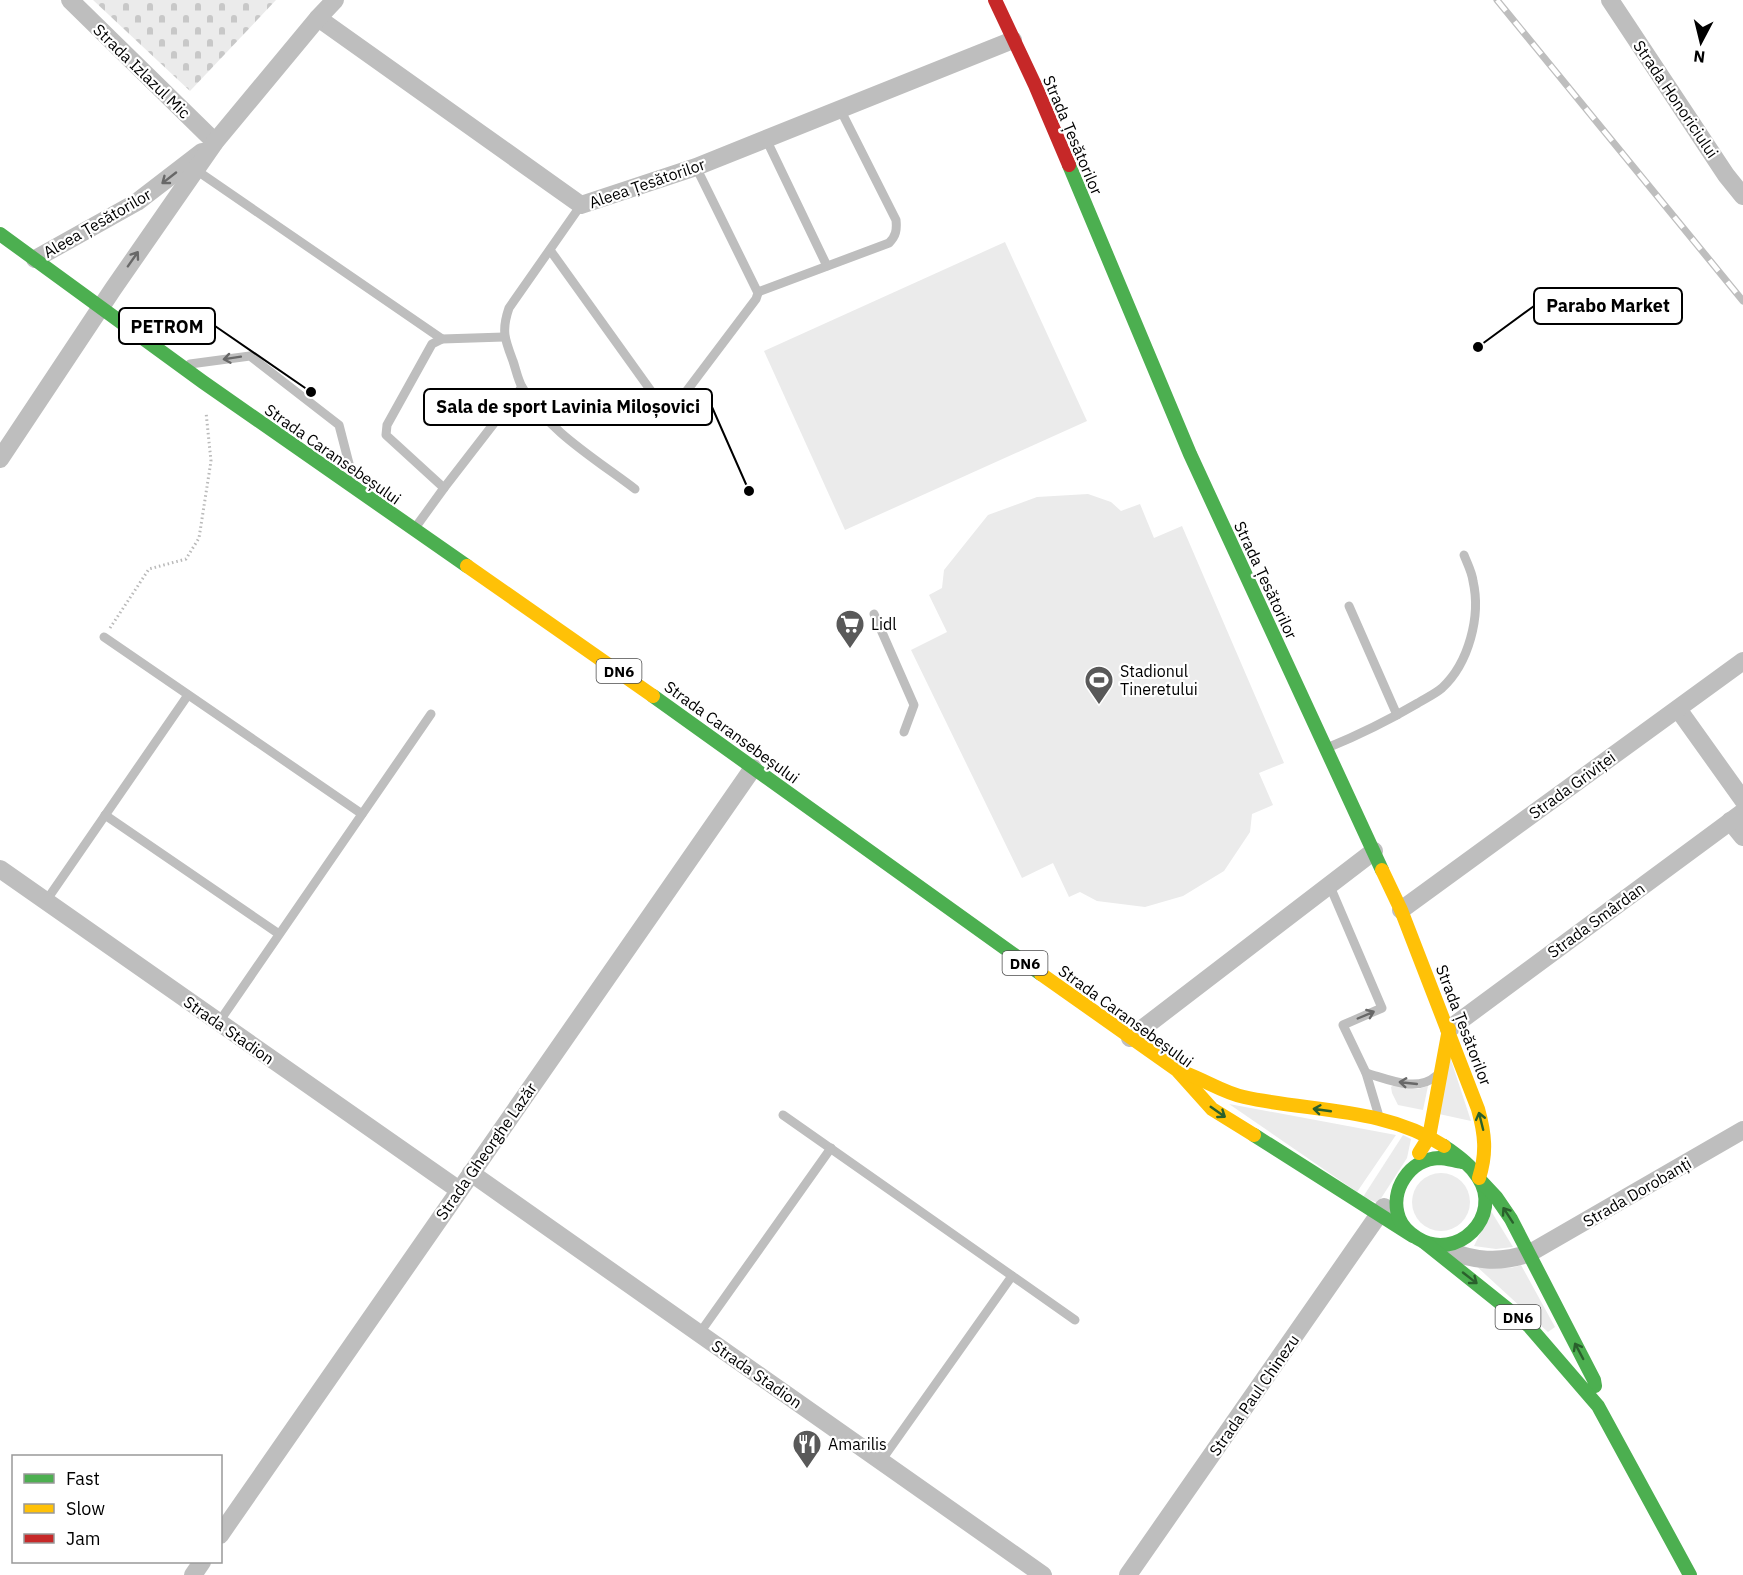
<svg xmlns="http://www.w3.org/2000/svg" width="1743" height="1575" font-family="'IBM Plex Sans',sans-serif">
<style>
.green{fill:#ebebeb}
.cemetery{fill:url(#cemetery-stones)}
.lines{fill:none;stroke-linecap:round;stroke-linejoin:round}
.path{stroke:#b9b9b9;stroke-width:3;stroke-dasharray:1.5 3;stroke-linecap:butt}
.lane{stroke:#bebebe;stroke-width:9}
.street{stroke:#bebebe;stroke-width:18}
.fast{stroke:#4caf50;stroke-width:14}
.slow{stroke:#ffc107;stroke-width:14}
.jam{stroke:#c62828;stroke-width:14}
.rail-casing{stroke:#bebebe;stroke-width:7}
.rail{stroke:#fff;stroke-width:4.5;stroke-dasharray:14;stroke-linecap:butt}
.oneway{stroke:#686868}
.oneway2{stroke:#2a602c}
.labels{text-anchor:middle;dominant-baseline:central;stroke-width:4.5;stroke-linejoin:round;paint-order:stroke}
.shield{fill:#fff;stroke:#4c4c4c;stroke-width:1.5}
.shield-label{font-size:15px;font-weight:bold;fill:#000}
.street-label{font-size:16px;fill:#000;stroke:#fff}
.poi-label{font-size:16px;fill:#000;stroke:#fff;text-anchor:start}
.leader{fill:none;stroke:#000;stroke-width:2}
.callout-dot{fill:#000;stroke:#fff;stroke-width:2}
.callout{fill:#fff;stroke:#000;stroke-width:2}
.callout-label{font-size:18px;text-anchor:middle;font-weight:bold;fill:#000}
</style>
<defs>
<pattern id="cemetery-stones" width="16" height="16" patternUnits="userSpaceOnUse" patternTransform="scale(1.5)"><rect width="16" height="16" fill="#ebebeb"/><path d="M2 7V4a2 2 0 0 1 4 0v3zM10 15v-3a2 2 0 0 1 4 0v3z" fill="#c8c8c8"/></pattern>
</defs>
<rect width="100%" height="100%" fill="#fff"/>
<!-- green -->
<g class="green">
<polygon points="1005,242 1087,421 845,530 764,351"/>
<polygon points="1088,494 1111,502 1121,511 1140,504 1154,538 1182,526 1284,763 1259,773 1273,805 1252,814 1250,832 1224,871 1183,896 1145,907 1097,901 1080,892 1069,897 1053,863 1022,878 911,650 947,632 929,595 942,588 944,570 988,515 1037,497"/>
<polygon points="1449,1054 1471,1121 1439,1114"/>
<polygon points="1394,1085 1418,1089 1428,1086 1423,1110 1398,1105 1392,1093 1391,1087"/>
<polygon points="1229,1104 1396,1135 1357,1192"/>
<polygon points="1403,1135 1411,1139 1407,1158 1378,1203 1363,1197"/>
<circle cx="1441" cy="1202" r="29"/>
<polygon points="1491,1211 1513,1247 1496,1249 1474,1246"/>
<path d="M 1474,1264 C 1489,1267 1506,1271 1521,1265 L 1555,1327 L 1548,1332 Z"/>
</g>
<!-- cemetery -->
<polygon class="cemetery" points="93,0 276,0 190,91"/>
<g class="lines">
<!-- path -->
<polyline class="path" points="110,628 149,569 186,559 199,538 211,461 206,412"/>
<!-- lane -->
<g class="lane">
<polyline points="766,139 827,266"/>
<polyline points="196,170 442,339"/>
<path d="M 581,205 L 509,308 C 501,331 505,340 513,361 C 516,370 518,380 522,387 C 546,430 597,460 635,489"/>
<polyline points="550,250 659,402 670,407 676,405 756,299 758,293 696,167"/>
<path d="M 758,292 L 889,243 C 896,236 897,230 896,220 L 840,109"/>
<polyline points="190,364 250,356 339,425 353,479"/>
<polyline points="444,488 522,387"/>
<polyline points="415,528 444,488 386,435 387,425 432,344 442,339 504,337"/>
<polyline points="1349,606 1397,715"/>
<polyline points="874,614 914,705 904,732"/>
<polyline points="104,637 362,814"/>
<path d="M 1327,748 C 1359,735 1389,720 1418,703 C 1426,698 1435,694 1442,688 C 1469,663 1481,616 1473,581 C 1472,572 1467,563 1464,555"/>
<polyline points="105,815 279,934"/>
<polyline points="1329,884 1382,1008 1343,1025 1366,1073 1378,1113"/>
<polyline points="46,901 188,695"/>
<polyline points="219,1022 431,714"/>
<path d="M 1366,1073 C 1388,1079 1417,1093 1436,1076"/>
<polyline points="783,1115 1075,1320"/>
<polyline points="699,1334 831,1148"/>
<polyline points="881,1461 1012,1276"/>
</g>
<!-- street -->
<g class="street">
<polyline points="70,0 215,142"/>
<polyline points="1610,0 1726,175 1743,196"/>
<polyline points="318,18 581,205 696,167 1013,40"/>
<polyline points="35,259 137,202 202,152"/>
<polyline points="0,459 113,289 215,142 318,18 335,0"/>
<polyline points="1678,709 1743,800"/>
<polyline points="1730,821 1743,837"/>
<polyline points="0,869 459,1190"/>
<polyline points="1401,910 1743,661"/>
<polyline points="1449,1029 1743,812"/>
<polyline points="1130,1038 1374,851"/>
<polyline points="471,1173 1043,1575"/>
<path d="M 1444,1249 C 1474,1261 1499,1264 1530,1253 L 1743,1130"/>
<polyline points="220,1535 753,768"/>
<polyline points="193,1575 202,1562"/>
<polyline points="1128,1575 1384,1207"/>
</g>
<!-- fast -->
<g class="fast">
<polyline points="1069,165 1190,454 1382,870"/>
<polyline points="0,234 203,382 467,566"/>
<polyline points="653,696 1041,974"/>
<polyline points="1254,1135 1413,1236"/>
<path d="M 1444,1146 C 1456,1155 1470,1164 1478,1177 C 1504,1216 1457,1263 1417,1238 C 1409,1233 1402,1226 1399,1218 C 1389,1190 1410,1159 1439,1158 C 1446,1158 1455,1161 1462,1162"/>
<polyline points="1481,1181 1496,1197 1511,1219 1594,1380 1595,1386"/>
<polyline points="1424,1242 1529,1326 1598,1406 1690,1575"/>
</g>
<!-- slow -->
<g class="slow">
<polyline points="467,566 653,696"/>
<path d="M 1382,870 L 1401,910 L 1478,1109 C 1485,1134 1487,1153 1479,1178"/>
<polyline points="1041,974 1177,1070 1212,1109 1254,1135"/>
<path d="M 1185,1073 C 1205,1080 1224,1093 1244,1097 C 1311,1112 1384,1107 1444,1146"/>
<polyline points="1419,1153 1429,1137 1449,1029"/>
</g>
<!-- jam -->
<polyline class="jam" points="995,0 1035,85 1069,165"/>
<!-- rail casing -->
<g class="rail-casing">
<polyline id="rail" points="1497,0 1743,301"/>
</g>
<!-- rail -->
<use href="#rail" class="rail"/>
</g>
<!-- one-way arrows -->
<defs><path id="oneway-shaft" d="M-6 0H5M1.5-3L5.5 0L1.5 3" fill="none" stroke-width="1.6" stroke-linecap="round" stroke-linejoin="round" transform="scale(1.5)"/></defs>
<g class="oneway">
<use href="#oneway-shaft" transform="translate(169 178) rotate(142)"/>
<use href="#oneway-shaft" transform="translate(133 259) rotate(-55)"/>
<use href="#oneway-shaft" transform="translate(232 358) rotate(171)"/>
<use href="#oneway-shaft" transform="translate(1366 1015) rotate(-23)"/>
<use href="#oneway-shaft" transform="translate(1408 1083) rotate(-174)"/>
</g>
<g class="oneway2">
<use href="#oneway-shaft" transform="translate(1322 1110) rotate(-172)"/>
<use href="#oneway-shaft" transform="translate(1218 1112) rotate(35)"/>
<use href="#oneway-shaft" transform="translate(1481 1121) rotate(-104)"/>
<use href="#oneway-shaft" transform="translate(1508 1215) rotate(-123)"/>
<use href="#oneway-shaft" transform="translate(1470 1278) rotate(38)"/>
<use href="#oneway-shaft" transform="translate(1579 1351) rotate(-118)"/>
</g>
<!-- icons -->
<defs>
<g id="supermarket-pin" transform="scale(1.5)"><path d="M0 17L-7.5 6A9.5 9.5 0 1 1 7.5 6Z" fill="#595959" stroke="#fff"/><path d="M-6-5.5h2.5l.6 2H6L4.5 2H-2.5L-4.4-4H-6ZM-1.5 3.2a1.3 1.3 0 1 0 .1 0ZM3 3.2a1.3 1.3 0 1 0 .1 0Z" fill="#fff"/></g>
<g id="stadium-pin" transform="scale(1.5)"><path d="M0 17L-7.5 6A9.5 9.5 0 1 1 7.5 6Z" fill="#595959" stroke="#fff"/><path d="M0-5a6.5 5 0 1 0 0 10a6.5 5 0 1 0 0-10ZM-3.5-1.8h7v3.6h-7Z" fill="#fff"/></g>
<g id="restaurant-pin" transform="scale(1.5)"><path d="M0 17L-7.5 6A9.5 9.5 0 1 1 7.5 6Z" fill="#595959" stroke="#fff"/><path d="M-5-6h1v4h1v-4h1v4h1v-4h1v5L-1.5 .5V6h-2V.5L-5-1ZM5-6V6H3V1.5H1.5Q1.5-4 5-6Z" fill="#fff"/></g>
</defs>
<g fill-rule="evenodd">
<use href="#supermarket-pin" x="850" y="624"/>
<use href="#stadium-pin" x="1099" y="680"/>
<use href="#restaurant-pin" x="807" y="1444"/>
</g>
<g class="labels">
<!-- shield labels -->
<g class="shield">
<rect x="596.5" y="659" width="45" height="24" rx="4.5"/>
<rect x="1002.5" y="951" width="45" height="24" rx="4.5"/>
<rect x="1495.5" y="1305" width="45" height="24" rx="4.5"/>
</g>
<g class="shield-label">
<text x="619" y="671">DN6</text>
<text x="1025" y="963">DN6</text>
<text x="1518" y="1317">DN6</text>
</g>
<!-- street labels -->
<g class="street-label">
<text transform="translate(142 71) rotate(44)">Strada Izlazul Mic</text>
<text transform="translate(1676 99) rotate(56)">Strada Honoriciului</text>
<text transform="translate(1073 135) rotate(67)">Strada Țesătorilor</text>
<text transform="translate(647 183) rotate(-19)">Aleea Țesătorilor</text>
<text transform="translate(97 223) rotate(-30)">Aleea Țesătorilor</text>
<text transform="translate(333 454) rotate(35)">Strada Caransebeșului</text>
<text transform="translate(1266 580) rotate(65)">Strada Țesătorilor</text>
<text transform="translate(732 732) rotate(36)">Strada Caransebeșului</text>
<text transform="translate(1572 785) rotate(-36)">Strada Griviței</text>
<text transform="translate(1596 920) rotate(-36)">Strada Smârdan</text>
<text transform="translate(1126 1016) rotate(36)">Strada Caransebeșului</text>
<text transform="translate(1464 1025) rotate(69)">Strada Țesătorilor</text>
<text transform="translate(229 1030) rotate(35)">Strada Stadion</text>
<text transform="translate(486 1151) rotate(-55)">Strada Gheorghe Lazăr</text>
<text transform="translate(1637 1192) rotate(-30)">Strada Dorobanți</text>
<text transform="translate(757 1374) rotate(35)">Strada Stadion</text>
<text transform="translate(1254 1395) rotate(-55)">Strada Paul Chinezu</text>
</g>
<!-- poi labels -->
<g class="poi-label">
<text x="871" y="624">Lidl</text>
<text x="1120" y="671">Stadionul<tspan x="1120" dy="18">Tineretului</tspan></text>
<text x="828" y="1444">Amarilis</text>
</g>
</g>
<!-- callouts -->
<path class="leader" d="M1478 347L1534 306M311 392L215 326M749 491L712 407"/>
<g class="callout-dot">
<circle cx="1478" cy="347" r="6"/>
<circle cx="311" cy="392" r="6"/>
<circle cx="749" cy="491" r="6"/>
</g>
<g class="callout">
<rect x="1534" y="288" width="148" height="36" rx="6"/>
<rect x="119" y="308" width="96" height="36" rx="6"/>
<rect x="424" y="389" width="288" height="36" rx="6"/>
</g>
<g class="callout-label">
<text x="1608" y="312">Parabo Market</text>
<text x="167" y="333">PETROM</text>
<text x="568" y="413">Sala de sport Lavinia Miloșovici</text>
</g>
<!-- legend -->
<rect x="12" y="1455" width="210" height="108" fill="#ffffff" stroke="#999999" stroke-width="1.5"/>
<rect x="24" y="1474" width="30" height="9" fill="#4caf50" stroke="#999999" stroke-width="1.5"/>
<text x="66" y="1485" font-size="18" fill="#000000">Fast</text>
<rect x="24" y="1504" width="30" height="9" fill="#ffc107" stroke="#999999" stroke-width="1.5"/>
<text x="66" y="1515" font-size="18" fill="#000000">Slow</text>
<rect x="24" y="1534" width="30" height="9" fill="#c62828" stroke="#999999" stroke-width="1.5"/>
<text x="66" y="1545" font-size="18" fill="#000000">Jam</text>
<!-- north arrow -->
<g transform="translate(1701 42) rotate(187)" stroke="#ffffff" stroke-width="4.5" paint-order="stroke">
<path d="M0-4.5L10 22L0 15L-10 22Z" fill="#000000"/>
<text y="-9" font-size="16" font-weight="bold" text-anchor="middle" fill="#000000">N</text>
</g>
</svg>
